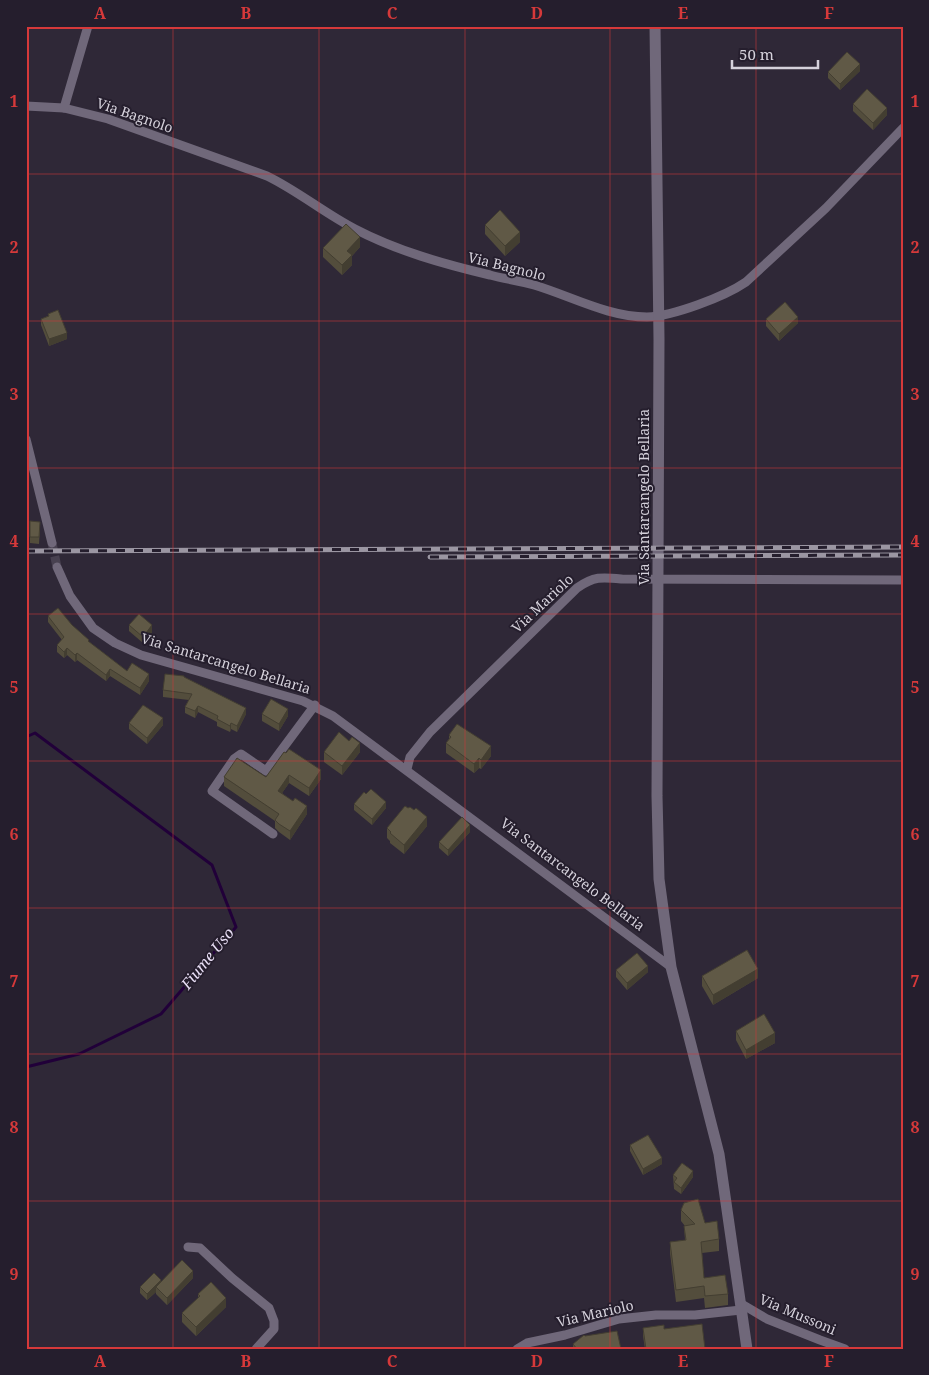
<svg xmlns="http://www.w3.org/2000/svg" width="929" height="1375" font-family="'Noto Serif',serif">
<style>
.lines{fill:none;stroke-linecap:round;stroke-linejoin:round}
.stream{stroke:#210039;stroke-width:3}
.minor-tunnel{stroke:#484150;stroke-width:9;stroke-dasharray:9 4.5;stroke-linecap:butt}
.minor{stroke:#70687a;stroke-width:9}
.tertiary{stroke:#70687a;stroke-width:11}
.rail-casing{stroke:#9b96a2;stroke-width:5}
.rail{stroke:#251e2d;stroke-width:3;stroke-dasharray:9;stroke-linecap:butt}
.wall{fill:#534d3c}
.shaded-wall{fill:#433e31}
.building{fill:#605946;stroke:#433e31}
.grid{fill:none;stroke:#d6393a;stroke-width:1;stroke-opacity:0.55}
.labels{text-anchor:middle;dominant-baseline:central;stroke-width:4;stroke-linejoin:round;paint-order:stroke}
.street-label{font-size:14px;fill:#d5d1db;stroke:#251e2d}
.water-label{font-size:15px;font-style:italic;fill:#e9dff6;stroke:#251e2d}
.neatline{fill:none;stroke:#d6393a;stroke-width:2}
.grid-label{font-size:16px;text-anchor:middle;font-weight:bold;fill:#d6393a}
</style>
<rect width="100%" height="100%" fill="#2f2837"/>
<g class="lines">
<!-- stream -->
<polyline class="stream" points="26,737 35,733 212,865 236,927 161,1014 79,1054 26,1067"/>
<!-- minor-tunnel -->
<polyline class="minor-tunnel" points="52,543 57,567"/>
<!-- minor -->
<g class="minor">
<path d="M 26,106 L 64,108 L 108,119 L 267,176 C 298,191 324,213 355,229 C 397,251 444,264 490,275 C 505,279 520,281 534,285 C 571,296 608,317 647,317 C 673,316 724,297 746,282 L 826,208 L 903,128"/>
<polyline points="64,108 88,26"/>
<polyline points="26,439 52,543"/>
<polyline points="57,567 70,596 93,628 115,643 141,655 303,701 333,716 671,967"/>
<path d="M 407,769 L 410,757 L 430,732 L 577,588 C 594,576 602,577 622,579 L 903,580"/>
<polyline points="273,834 212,791 234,759 241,754 266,771 315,705"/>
<polyline points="188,1247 200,1248 232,1278 269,1308 274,1321 274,1329 256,1349"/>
<polyline points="740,1303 767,1319 820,1340 845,1349"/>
<polyline points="517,1349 527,1343 565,1335 619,1319 656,1315 695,1315 741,1310"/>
</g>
<!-- tertiary -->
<polyline class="tertiary" points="655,26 659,339 657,796 659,879 671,967 719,1154 747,1349"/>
<!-- rail casing -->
<g class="rail-casing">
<g id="rail">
<polyline points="26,551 903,547"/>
<polyline points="430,557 903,555"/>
</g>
</g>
<!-- rail -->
<use href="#rail" class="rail"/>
</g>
<!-- wall -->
<g class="wall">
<polygon points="860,71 840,90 828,78 828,72"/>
<polygon points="853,104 887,115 873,130 853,111"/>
<polygon points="485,225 520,242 505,256 485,234"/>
<polygon points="360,247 352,256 352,265 342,275 323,257 323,248"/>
<polygon points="48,314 67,339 49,346 41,325 41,319 48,316"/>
<polygon points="766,319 798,323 779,341 766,326"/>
<polygon points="40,529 39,544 30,543 30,537"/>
<polygon points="48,616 72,625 89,642 127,671 149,681 140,695 110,676 106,681 77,660 75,662 67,655 64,658 57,652 57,645 62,640 48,622"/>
<polygon points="129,625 152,632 143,643 129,631"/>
<polygon points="184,677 246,714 237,732 231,729 230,732 217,726 217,722 198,712 195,718 185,713 185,707 189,700 163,697 163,690"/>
<polygon points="262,714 288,716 279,731 262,721"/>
<polygon points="129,723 163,725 147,744 129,729"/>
<polygon points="449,735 491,756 481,769 479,768 474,773 446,753 446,743 449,739"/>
<polygon points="284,752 321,779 309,796 289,783 282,793 307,814 290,840 279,832 275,828 275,821 224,786 224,777 266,777"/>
<polygon points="324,752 360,752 342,775 324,762"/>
<polygon points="354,804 386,808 372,825 354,810"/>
<polygon points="427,826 404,854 390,843 390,841 387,838 387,828"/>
<polygon points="470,832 448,856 439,848 439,842"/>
<polygon points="616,970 648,972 627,990 616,977"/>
<polygon points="702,976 758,978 713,1005 702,986"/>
<polygon points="736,1031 775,1043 746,1059 736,1040"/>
<polygon points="630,1145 662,1164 643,1175 630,1151"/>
<polygon points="673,1175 693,1177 681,1194 674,1189"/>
<polygon points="681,1210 705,1223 719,1239 719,1251 702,1253 704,1278 728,1294 728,1305 705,1308 704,1298 676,1302 670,1253 670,1242 685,1240 684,1226 685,1226 681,1221"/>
<polygon points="193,1278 167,1305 156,1294 156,1292 147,1300 140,1293 140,1287"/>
<polygon points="198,1294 226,1307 196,1336 182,1322 182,1313 198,1298"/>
<polygon points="643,1328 664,1329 705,1349 645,1349 643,1336"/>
<polygon points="585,1336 621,1349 573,1349 573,1344"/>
</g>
<!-- shaded-wall -->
<g class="shaded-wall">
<polygon points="860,64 860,71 840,90 840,84"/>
<polygon points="887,108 887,115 873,130 873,123"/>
<polygon points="520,232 520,242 505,256 505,246"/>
<polygon points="360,237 360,247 352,256 352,265 342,275 342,265 347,251"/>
<polygon points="798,317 798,323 779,341 779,334"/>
<polygon points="67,333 67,339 49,346 49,339"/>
<polygon points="152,625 152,632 143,643 143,637"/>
<polygon points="67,648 67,655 64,658 64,652"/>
<polygon points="77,653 77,660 75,662 75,655"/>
<polygon points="110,669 110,676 106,681 106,675"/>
<polygon points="149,674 149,681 140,695 140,688"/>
<polygon points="198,706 198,712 195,718 195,711"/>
<polygon points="246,708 246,714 237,732 237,726"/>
<polygon points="288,709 288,716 279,731 279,724"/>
<polygon points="163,718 163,725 147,744 147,738"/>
<polygon points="231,723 231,729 230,732 230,726"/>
<polygon points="360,743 360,752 342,775 342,766"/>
<polygon points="491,746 491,756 481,769 481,760"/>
<polygon points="479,758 479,768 474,773 474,764"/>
<polygon points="321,770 321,779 309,796 309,788"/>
<polygon points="289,775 289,783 278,799 278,791"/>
<polygon points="386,802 386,808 372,825 372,819"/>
<polygon points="307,806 307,814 290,840 290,831"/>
<polygon points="427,817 427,826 404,854 404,845"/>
<polygon points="470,825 470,832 448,856 448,850"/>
<polygon points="648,966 648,972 627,990 627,983"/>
<polygon points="758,969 758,978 713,1005 713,995"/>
<polygon points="775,1033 775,1043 746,1059 746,1050"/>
<polygon points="662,1158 662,1164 643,1175 643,1169"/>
<polygon points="693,1171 693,1177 681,1194 681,1188"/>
<polygon points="193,1271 193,1278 167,1305 167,1298"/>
<polygon points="161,1280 161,1287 156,1287 156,1292 147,1300 147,1294"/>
<polygon points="226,1298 226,1307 196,1336 196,1327"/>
</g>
<!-- building -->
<g class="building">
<polygon points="847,52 860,64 840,84 828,72"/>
<polygon points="867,89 887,108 873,123 853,104"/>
<polygon points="500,210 520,232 505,246 485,225"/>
<polygon points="346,224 360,237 347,251 352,255 342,265 323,248"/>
<polygon points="785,302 798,317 779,334 766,319"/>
<polygon points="58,310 67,333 49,339 41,319 49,316 48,314"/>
<polygon points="30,521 40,522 39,537 30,537"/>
<polygon points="58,608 72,625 89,640 88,641 127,671 132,663 149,674 140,688 110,669 106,675 77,653 75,655 67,648 64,652 57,645 64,637 48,616"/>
<polygon points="139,614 152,625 143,637 129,625"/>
<polygon points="165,674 184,676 184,677 246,708 237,726 231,723 230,726 217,719 218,716 198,706 195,711 185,707 192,694 163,690"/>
<polygon points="271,699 288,709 279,724 262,714"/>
<polygon points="143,705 163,718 147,738 129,723"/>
<polygon points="457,724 491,746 481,760 479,758 474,764 446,743 451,737 449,735"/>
<polygon points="339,732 349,741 352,737 360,743 342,766 324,752"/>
<polygon points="289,749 321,770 309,788 289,775 278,791 293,801 295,798 307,806 290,831 279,824 275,820 279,814 224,777 237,758 266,777 284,752 286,753"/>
<polygon points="371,789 386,802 372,819 354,804 364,792 366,794"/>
<polygon points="405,806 408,808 410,807 414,810 416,808 427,817 404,845 390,833 391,832 387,828"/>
<polygon points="462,817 470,825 448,850 439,842"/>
<polygon points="747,950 758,969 713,995 702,976"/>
<polygon points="637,953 648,966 627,983 616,970"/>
<polygon points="764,1014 775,1033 746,1050 736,1031"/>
<polygon points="648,1135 662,1158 643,1169 630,1145"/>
<polygon points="682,1163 693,1171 681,1188 674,1182 677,1178 673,1175"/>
<polygon points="698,1199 705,1223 717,1221 719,1239 701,1242 704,1278 725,1275 728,1294 705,1296 704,1286 676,1290 670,1242 686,1240 684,1226 695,1224 681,1210 684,1203"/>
<polygon points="182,1260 193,1271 167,1298 156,1287"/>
<polygon points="154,1273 161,1280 147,1294 140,1287"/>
<polygon points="211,1282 226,1298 196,1327 182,1313 200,1296 198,1294"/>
<polygon points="702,1324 705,1349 646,1349 643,1328 664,1325 664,1329"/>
<polygon points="617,1331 621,1349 577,1349 573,1344 584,1335 585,1336"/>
</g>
<!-- grid -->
<path class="grid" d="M 173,26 L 173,1349M 319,26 L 319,1349M 465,26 L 465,1349M 610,26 L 610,1349M 756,26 L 756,1349M 26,174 L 903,174M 26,321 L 903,321M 26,468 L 903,468M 26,614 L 903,614M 26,761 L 903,761M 26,908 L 903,908M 26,1054 L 903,1054M 26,1201 L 903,1201"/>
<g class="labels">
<!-- street labels -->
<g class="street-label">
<text transform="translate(135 115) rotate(19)">Via Bagnolo</text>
<text transform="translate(507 266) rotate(14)">Via Bagnolo</text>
<text transform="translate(643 497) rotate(-90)">Via Santarcangelo Bellaria</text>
<text transform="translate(542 603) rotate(-43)">Via Mariolo</text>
<text transform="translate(226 663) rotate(17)">Via Santarcangelo Bellaria</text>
<text transform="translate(573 874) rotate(37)">Via Santarcangelo Bellaria</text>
<text transform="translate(595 1313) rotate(-13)">Via Mariolo</text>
<text transform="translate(798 1314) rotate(23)">Via Mussoni</text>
</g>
<!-- water labels -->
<g class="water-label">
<text transform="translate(207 958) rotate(-51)">Fiume Uso</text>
</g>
</g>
<!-- border -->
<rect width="929" height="1375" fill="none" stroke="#251e2d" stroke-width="55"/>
<!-- scale -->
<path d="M732 60v8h86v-8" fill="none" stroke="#d5d1db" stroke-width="2.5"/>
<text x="739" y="60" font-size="15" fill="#d5d1db" stroke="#251e2d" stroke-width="4" paint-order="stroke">50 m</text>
<rect x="28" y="28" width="874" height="1320" class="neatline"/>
<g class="grid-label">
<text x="100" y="19">A</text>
<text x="246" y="19">B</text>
<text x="392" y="19">C</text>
<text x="537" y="19">D</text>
<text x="683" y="19">E</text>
<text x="829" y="19">F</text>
<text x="14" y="107">1</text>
<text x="915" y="107">1</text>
<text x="14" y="253">2</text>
<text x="915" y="253">2</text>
<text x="14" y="400">3</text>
<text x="915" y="400">3</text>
<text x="14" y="547">4</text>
<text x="915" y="547">4</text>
<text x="14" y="693">5</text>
<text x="915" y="693">5</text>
<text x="14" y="840">6</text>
<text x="915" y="840">6</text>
<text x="14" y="987">7</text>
<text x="915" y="987">7</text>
<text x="14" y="1133">8</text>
<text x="915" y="1133">8</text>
<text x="14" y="1280">9</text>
<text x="915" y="1280">9</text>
<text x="100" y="1367">A</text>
<text x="246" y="1367">B</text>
<text x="392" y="1367">C</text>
<text x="537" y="1367">D</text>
<text x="683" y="1367">E</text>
<text x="829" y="1367">F</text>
</g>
</svg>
